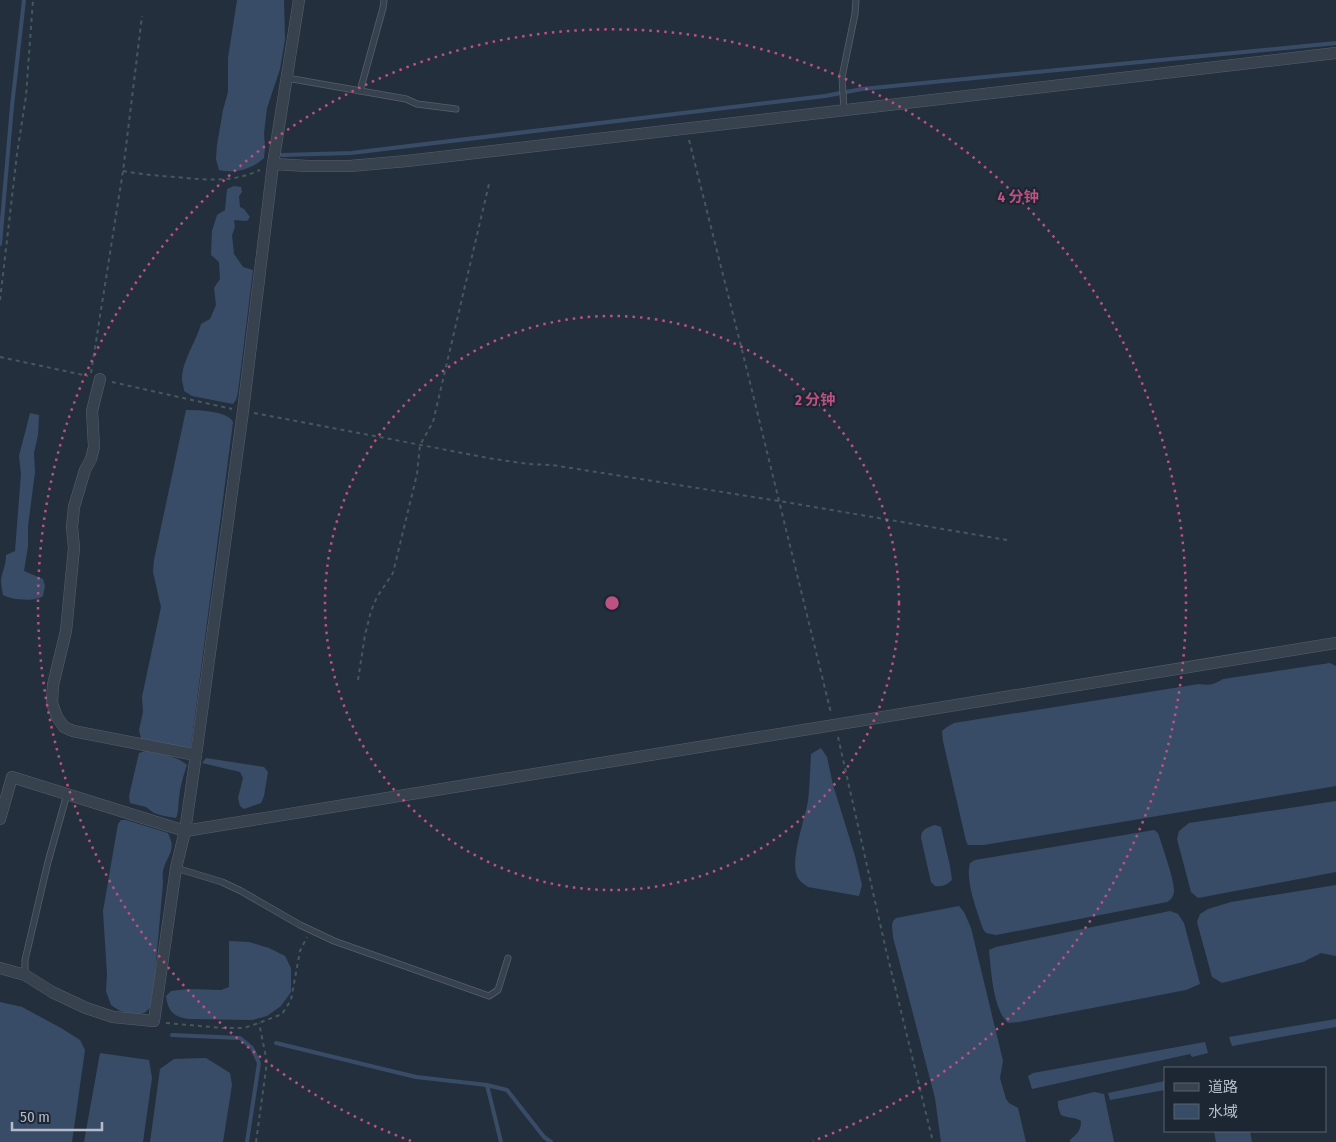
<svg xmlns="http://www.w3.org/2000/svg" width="1336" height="1142" font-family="'Fira Sans Condensed','Noto Sans SC',sans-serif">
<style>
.water{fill:#394c67}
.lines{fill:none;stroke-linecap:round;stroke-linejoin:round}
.stream{stroke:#394c67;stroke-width:4}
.lane-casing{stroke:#565f6c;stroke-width:7}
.street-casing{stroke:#565f6c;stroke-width:12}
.path{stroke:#44595c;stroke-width:2;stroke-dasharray:4 4;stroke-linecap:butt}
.lane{stroke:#38414e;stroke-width:5.5}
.street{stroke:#38414e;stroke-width:11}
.ring{fill:none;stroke:#bd5182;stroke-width:2.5;stroke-dasharray:2.5 5}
.centre{fill:#bd5182;stroke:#1d2633;stroke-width:2.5}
.ring-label{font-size:15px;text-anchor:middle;font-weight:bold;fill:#bd5182;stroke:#1d2633;stroke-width:4.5;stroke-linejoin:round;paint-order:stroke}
</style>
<rect width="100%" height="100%" fill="#242f3e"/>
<!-- water -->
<g class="water">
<path d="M 237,0 L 284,0 L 285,39 L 280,69 L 267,108 L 264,133 L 265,148 L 264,158 C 252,169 236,174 219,170 L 216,159 L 217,145 L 223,110 L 228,92 L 228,58 Z"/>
<path d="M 234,186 L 241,187 L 242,192 L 239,196 L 240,207 L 244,209 L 250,217 L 247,221 L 234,220 L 235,227 L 232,235 L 234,254 L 243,267 L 253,270 L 238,392 L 236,400 L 233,404 L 192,396 L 184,391 C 184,387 182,383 182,379 C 182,361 196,342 201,324 L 210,319 L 216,305 L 214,288 L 220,279 L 219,262 L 211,255 L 212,231 L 217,215 L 225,210 L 227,189 Z"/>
<path d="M 186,410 C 198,410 228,411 233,422 L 191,746 L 189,751 L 141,739 L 139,730 L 143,712 L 142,697 L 161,607 L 153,572 L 154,560 Z"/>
<path d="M 30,413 L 39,415 L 38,435 L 34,453 L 35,472 L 28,526 L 28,546 L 24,571 L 43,579 L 45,586 L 43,596 C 35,602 12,600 3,595 C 2,589 0,581 2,575 C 4,567 6,564 6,555 L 15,551 L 21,474 L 19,456 Z"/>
<path d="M 1330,663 L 1336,666 L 1336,786 L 984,845 L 968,845 L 966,841 L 943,741 L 942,731 L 947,727 L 954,723 L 1199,684 C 1209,686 1215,684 1223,679 Z"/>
<path d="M 821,748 L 827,757 L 833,785 L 855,856 L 862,885 L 859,896 L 808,887 C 804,884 799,881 797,876 C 790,859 805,819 808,801 C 810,785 810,770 811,754 Z"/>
<path d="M 145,751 C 159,754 176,755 187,765 C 183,776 180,787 179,798 C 178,805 179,811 176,818 L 164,816 L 154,813 L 146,807 L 130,803 L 129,796 L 139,753 Z"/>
<polygon points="206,758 264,767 268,772 264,796 261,803 244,809 240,806 238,798 243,778 240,772 202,763"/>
<polygon points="1336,801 1336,872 1198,898 1191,892 1177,839 1179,831 1189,823"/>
<path d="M 121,820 L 126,820 L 168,833 C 177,852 167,854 163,871 C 162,874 163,879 163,883 L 155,974 L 150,1008 L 144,1013 L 136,1015 L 120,1011 L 111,1005 L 106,991 L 107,974 L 103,911 L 118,824 Z"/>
<path d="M 935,825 L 941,827 L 950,866 L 952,880 C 947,885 942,887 935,886 L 931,882 L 921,838 C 921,829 927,828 935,825 Z"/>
<path d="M 1154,830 L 1158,833 C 1162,846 1175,881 1174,892 C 1173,897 1171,900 1167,902 L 996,935 L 986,933 L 983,929 C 977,911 965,881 970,863 L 975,860 Z"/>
<polygon points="1336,885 1336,956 1321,953 1303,962 1222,983 1212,977 1197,922 1200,914 1208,909 1231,902"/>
<polygon points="959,906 964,912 971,928 1003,1061 1000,1078 1006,1099 1009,1103 1018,1108 1026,1142 941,1142 935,1098 893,937 892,926 893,921 896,918"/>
<path d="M 1170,911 L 1178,914 L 1184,923 L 1200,984 L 1186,990 L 1019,1022 L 1008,1023 C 993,1009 991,970 989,950 L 996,947 Z"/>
<path d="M 229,941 L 249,942 L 269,948 L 285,956 L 291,968 L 291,992 L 281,1006 L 267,1016 L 252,1020 L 189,1019 C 173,1017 168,1011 166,996 L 171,991 L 188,989 L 221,990 L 229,987 Z"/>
<polygon points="0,1002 22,1007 61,1028 80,1040 85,1050 72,1142 0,1142"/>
<polygon points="1336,1019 1336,1027 1232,1046 1229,1037"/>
<polygon points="1205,1042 1208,1053 1192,1057 1190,1054 1032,1089 1028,1076 1033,1073"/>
<polygon points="100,1053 149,1060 152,1078 143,1142 84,1142"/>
<polygon points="206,1058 230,1073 232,1085 223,1142 150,1142 160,1069 174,1059"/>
<polygon points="1165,1081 1165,1090 1110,1100 1108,1093"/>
<path d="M 1094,1092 L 1104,1094 L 1114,1142 L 1070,1142 L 1070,1140 C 1077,1134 1081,1131 1081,1121 C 1075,1117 1068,1118 1061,1115 L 1058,1107 L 1058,1101 Z"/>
<polygon points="1214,1131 1250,1131 1252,1142 1216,1142"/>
</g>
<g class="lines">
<!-- stream -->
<g class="stream">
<polyline points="282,155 351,153 825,96 862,89 1336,43"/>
<polyline points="0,244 12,106 24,0"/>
<polyline points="172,1035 240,1038 252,1048 259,1063 247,1142"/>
<polyline points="276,1043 416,1077 487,1085 507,1090 544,1137 551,1142"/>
<polyline points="487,1085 501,1142"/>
</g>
<!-- lane casing -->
<g class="lane-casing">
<g id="lane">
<polyline points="287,78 406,99 417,104 456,109"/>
<polyline points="360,91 383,8 384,0"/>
<polyline points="844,110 842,77 855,14 856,0"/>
<polyline points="176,868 222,882 241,891 300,925 334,941 489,996 498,990 508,958"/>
<polyline points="25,975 25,960 48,862 67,794"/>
</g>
</g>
<!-- street casing -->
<g class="street-casing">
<g id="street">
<polyline points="273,164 308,166 350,166 407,161 1336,53"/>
<polyline points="100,379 92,411 94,447 91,459 85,470 74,507 72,527 74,548 66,631 53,685 52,703 57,717 64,727 73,731 196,755"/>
<polyline points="0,819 12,777 185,831 1336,643"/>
<polyline points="0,968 25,975 52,992 86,1008 113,1017 154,1021 176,868 185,831 196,755 243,411 273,164 299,0"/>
</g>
</g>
<!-- path -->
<g class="path">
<polyline points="689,140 743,354 831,713"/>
<path d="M 123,171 C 140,174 158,176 176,177 C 207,180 231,183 260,170"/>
<polyline points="0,300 17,154 26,96 33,0"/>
<polyline points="0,357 88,376"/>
<polyline points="91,373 123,171 142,16"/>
<polyline points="112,382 232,409"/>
<polyline points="254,413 494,459 528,464 552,465 779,501 1007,540"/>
<polyline points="358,680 365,635 371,611 377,597 393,573 417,474 420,445 433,422 489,184"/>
<polyline points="838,737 886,950 933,1142"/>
<polyline points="166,1023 223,1028 244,1028 259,1023 282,1014 291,1000 300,951 307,937"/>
<polyline points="256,1142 267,1062 259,1023"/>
</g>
<!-- lane -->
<use href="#lane" class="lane"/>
<!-- street -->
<use href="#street" class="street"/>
</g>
<!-- distance rings -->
<g class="ring">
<circle cx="612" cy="603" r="287"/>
<path d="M411 1141A574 574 0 1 1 813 1141"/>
</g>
<circle cx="612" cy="603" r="8" class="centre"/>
<g class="ring-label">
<text x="1018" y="202">4 分钟</text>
<text x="815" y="405">2 分钟</text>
</g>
<!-- legend -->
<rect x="1164" y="1067" width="162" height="65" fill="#1d2633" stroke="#59626f"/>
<rect x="1174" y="1083" width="25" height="8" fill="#38414e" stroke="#59626f"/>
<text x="1208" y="1092" font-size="15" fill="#b4bcc9">道路</text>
<rect x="1174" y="1104" width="25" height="15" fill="#394c67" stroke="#59626f"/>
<text x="1208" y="1117" font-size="15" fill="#b4bcc9">水域</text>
<!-- scale -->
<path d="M12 1122v8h90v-8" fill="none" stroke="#b4bcc9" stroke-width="2.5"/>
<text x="20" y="1122" font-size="15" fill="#b4bcc9" stroke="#1d2633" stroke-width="4" paint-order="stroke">50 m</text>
</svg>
